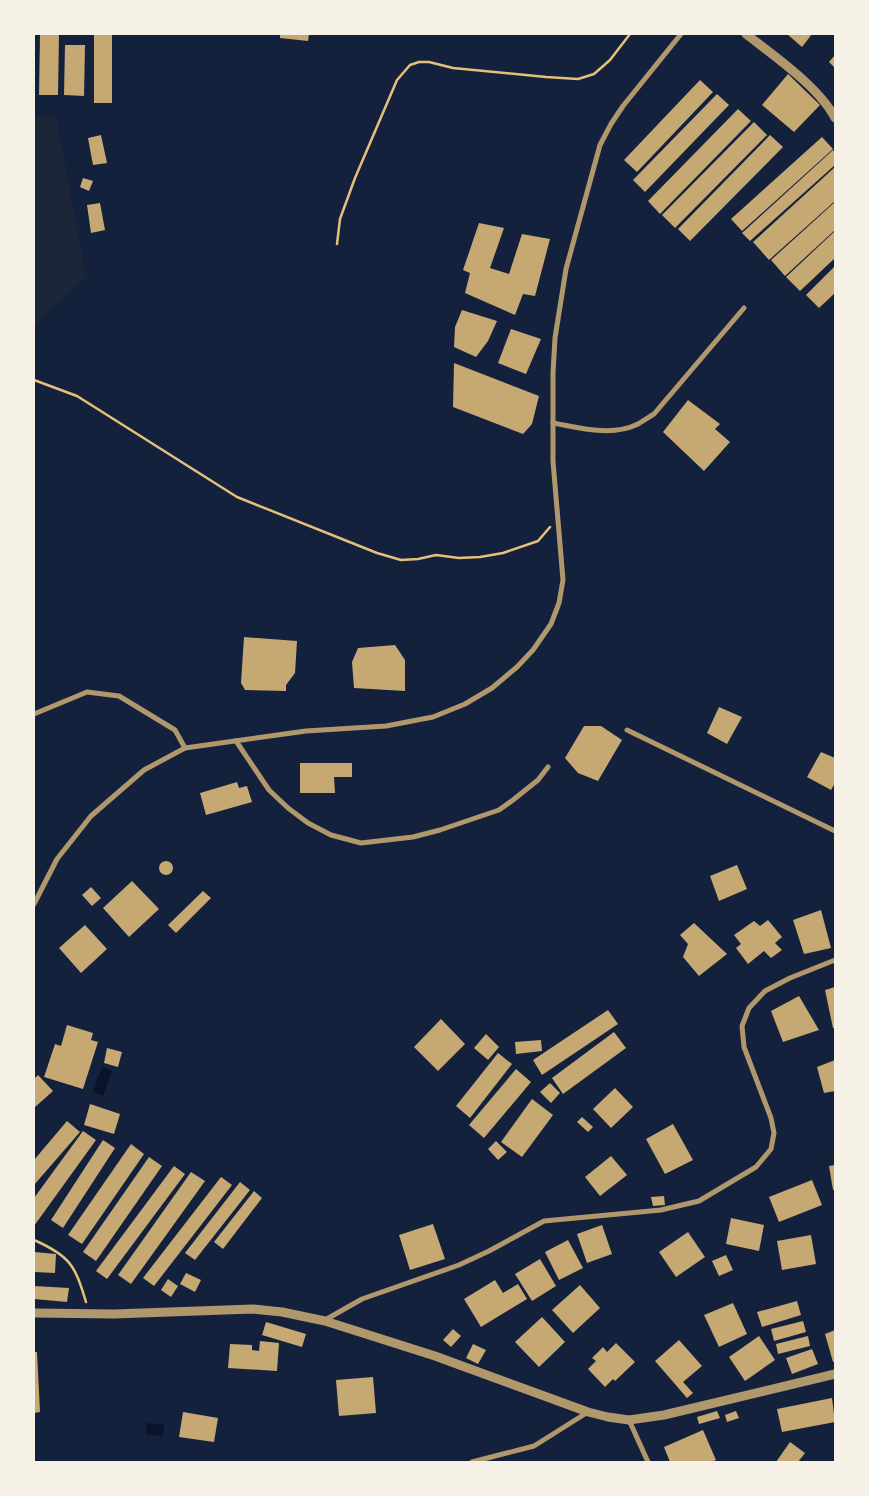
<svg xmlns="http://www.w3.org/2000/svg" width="869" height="1496" font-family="Raleway,sans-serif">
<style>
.green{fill:#1d2539}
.water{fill:#0b132b}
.building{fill:#c6a872}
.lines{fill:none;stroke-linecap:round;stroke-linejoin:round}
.path{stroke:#e5c07b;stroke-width:2.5}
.minor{stroke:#b1986c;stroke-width:5}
.tertiary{stroke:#b1986c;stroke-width:9}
</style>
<rect width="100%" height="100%" fill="#14213d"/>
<!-- green -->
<polygon class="green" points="56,116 86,276 34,326 34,117"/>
<!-- water -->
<g class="water">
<polygon points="102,1067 112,1071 103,1096 93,1092"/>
<polygon points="147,1423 164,1425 163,1436 146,1434"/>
</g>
<!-- building -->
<g class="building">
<polygon points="40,34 59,34 58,95 39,95"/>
<rect x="94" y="34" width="18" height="69"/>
<polygon points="280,34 309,34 308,41 280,38"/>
<polygon points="787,34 812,34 802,47"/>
<polygon points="65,45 85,45 84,96 64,95"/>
<polygon points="835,55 835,68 829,62"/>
<polygon points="788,74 820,105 794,132 762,105"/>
<polygon points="700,80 713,92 637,172 624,160"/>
<polygon points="717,94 729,105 645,192 633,180"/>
<polygon points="738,109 751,121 660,214 648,201"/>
<polygon points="754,122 767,135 675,228 662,215"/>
<polygon points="101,135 107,163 93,165 88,138"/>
<polygon points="770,135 783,147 690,241 678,229"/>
<polygon points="822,137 833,149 742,231 731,219"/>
<polygon points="833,150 835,153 835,165 750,241 742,233"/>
<polygon points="835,167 835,201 769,260 753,242"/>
<polygon points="83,178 93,181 89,191 80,187"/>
<polygon points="835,202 835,230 785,276 771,260"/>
<polygon points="100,203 105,230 91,233 87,205"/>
<polygon points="479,223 504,228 490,268 509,274 522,234 550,239 535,296 523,294 515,315 465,293 470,273 463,270"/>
<polygon points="835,231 835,258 800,291 786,277"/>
<polygon points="835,266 835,293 819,308 806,295"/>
<polygon points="462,310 497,321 488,341 476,357 454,347 455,327"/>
<polygon points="511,329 541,339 526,374 498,363"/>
<polygon points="454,363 539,396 532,424 523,434 453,407"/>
<polygon points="688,400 720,424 715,429 730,442 704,471 663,432"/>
<polygon points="244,637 297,641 295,673 286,685 286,691 245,690 241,683"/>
<polygon points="395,645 405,660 405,691 354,688 352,662 358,648"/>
<polygon points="719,707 742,717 727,744 707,733"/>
<polygon points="584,726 601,726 622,740 598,781 578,773 565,758"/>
<polygon points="821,752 835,758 835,783 831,790 807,777"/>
<polygon points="300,763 352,763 352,777 334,777 335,793 300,793"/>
<polygon points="237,782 239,788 247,786 252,802 206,815 200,793"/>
<circle cx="166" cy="868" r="7"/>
<polygon points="737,865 747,889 719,901 710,876"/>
<polygon points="132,881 159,909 129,937 103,908"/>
<polygon points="91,887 101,898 92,906 82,895"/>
<polygon points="203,891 211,898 176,933 168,925"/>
<polygon points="821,910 831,948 804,954 793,920"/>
<polygon points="768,920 782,937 775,943 782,950 771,958 764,951 748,964 736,948 741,944 734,935 754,921 760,926"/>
<polygon points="694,923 727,954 699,976 683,957 688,944 680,935"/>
<polygon points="85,925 107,949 81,973 59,948"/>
<polygon points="835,987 835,1028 833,1028 825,990"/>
<polygon points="799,996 819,1030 783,1042 771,1011"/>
<polygon points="608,1010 618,1024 542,1075 533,1060"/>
<polygon points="441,1019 465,1044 438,1071 414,1047"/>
<polygon points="67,1025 93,1033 91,1040 98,1042 83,1089 44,1077 55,1044 61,1046"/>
<polygon points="614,1032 626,1048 563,1094 552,1078"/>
<polygon points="486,1034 499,1047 488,1060 474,1048"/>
<polygon points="541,1040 542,1051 516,1054 515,1042"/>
<polygon points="107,1048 122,1052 118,1067 104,1063"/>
<polygon points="498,1053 512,1064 470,1118 456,1106"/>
<polygon points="835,1060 835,1091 824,1093 817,1067"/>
<polygon points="516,1069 531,1082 484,1138 469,1125"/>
<polygon points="38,1075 53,1091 34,1108 34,1079"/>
<polygon points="550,1083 560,1093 551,1103 540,1092"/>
<polygon points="615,1088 633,1107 611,1128 593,1109"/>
<polygon points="532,1099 553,1115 522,1157 501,1142"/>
<polygon points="90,1104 120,1114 114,1134 84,1125"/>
<polygon points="582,1117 593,1127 588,1132 577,1122"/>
<polygon points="67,1121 80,1132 34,1185 34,1160"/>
<polygon points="673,1124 693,1160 665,1174 646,1139"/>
<polygon points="83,1131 96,1140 34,1226 34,1198"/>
<polygon points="103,1140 115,1148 63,1228 51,1220"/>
<polygon points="496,1141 507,1152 498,1160 488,1149"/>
<polygon points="131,1144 144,1154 82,1244 68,1235"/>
<polygon points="611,1156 627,1175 600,1196 585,1177"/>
<polygon points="149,1157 162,1166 96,1261 83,1252"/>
<polygon points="835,1165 835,1189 833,1190 829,1166"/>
<polygon points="174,1166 185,1174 107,1279 96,1271"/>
<polygon points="191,1172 205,1181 131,1284 118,1275"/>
<polygon points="221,1177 232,1185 154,1286 143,1278"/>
<polygon points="812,1180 822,1205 779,1222 769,1197"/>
<polygon points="240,1182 250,1190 195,1260 185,1253"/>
<polygon points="254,1191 262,1198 223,1249 214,1242"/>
<polygon points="664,1196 665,1205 653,1206 651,1197"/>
<polygon points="731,1218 764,1225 759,1251 726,1244"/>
<polygon points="433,1224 445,1259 410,1270 399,1235"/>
<polygon points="602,1225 612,1254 587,1263 577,1234"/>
<polygon points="688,1232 705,1257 676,1277 659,1252"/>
<polygon points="811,1235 816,1264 782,1270 777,1241"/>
<polygon points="568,1240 583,1268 559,1280 545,1252"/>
<polygon points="34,1252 56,1254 55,1273 34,1272"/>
<polygon points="726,1255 733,1270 719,1276 712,1261"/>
<polygon points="540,1259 556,1286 532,1301 515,1274"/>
<polygon points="186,1273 201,1280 195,1292 180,1284"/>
<polygon points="168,1279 178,1286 171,1297 161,1290"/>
<polygon points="495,1280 503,1293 518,1284 527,1299 481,1327 464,1299"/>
<polygon points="580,1285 600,1308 573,1333 552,1310"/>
<polygon points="34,1286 69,1288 67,1302 34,1299"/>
<polygon points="797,1301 801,1315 762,1327 757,1312"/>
<polygon points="733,1303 747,1334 719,1347 704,1315"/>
<polygon points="542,1317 565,1342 539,1367 515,1342"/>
<polygon points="803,1321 806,1332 774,1341 771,1329"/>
<polygon points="266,1322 306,1334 302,1347 262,1335"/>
<polygon points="453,1329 461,1336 451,1347 443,1340"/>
<polygon points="835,1330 835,1361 833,1362 825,1334"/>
<polygon points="759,1336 775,1360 745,1381 729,1357"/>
<polygon points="808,1336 810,1346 778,1354 776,1344"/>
<polygon points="679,1340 702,1366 683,1382 693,1393 687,1398 655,1361"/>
<polygon points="260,1341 279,1343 277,1371 228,1368 230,1344 252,1345 252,1350 259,1351"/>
<polygon points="616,1343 635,1362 615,1381 613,1379 605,1387 588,1369 596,1361 592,1358 603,1347 607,1352"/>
<polygon points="473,1344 486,1350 478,1364 466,1358"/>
<polygon points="812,1349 818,1364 792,1374 786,1358"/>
<polygon points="34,1352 37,1352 40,1412 34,1413"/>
<polygon points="373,1377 376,1413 339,1416 336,1380"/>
<polygon points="832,1398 835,1422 782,1432 777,1409"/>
<polygon points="717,1411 720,1418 699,1424 697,1417"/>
<polygon points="736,1411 739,1418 727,1422 725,1415"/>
<polygon points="183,1412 218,1418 214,1442 179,1437"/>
<polygon points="703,1430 716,1460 711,1462 670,1462 664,1447"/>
<polygon points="790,1442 805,1453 798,1462 776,1462"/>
</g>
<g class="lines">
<!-- path -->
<g class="path">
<polyline points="337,244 340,219 355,178 397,80 410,65 419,62 429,62 453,68 546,77 578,79 594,74 610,60 630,34"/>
<polyline points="34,380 77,396 237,497 377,553 401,560 418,559 436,555 459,558 480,557 503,553 538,541 550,527"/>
<path d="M 34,1240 C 70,1256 75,1265 86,1302"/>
</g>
<!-- minor -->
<g class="minor">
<path d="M 553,423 C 580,428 612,437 638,424 C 643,421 649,417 654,414 L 744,308"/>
<polyline points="34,714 87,692 119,696 175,730 185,748"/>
<polyline points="627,730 835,831"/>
<polyline points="236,741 269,790 288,808 308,823 331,835 361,843 413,837 440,830 499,810 513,800 538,780 548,767"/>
<polyline points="34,904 57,859 91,816 144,770 185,748 306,731 386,726 433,717 465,704 492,688 517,667 533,650 551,624 559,603 563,580 553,461 553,373 555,338 566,269 600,145 611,124 623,106 681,34"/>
<polyline points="325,1320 362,1299 459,1265 489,1251 544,1221 661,1210 699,1201 756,1167 771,1149 774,1133 771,1118 744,1047 742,1026 749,1008 765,991 790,978 835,960"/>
<polyline points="629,1420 648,1462"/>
<polyline points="472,1462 534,1446 588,1412"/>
</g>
<!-- tertiary -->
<g class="tertiary">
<path d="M 746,34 C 774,56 819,87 835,118"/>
<polyline points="34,1313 114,1314 253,1309 282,1312 325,1321 435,1356 588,1412 608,1417 629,1420 664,1415 835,1374"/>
</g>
</g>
<!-- border -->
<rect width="869" height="1496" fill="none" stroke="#f6f1e7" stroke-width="70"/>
</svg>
